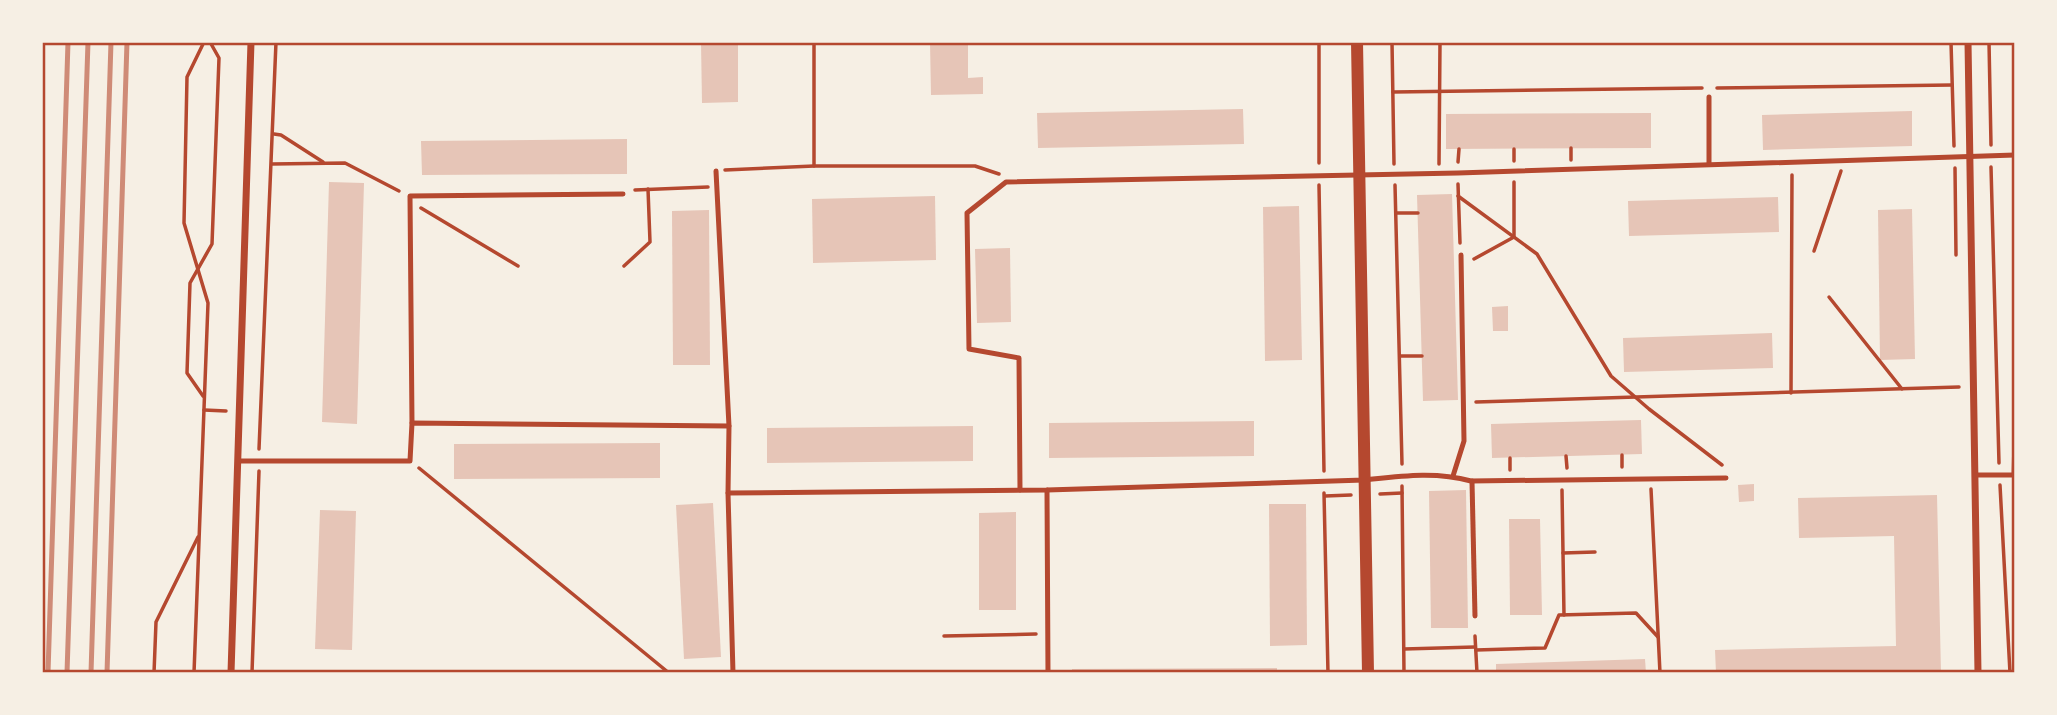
<svg xmlns="http://www.w3.org/2000/svg" width="2057" height="715" font-family="Barlow,sans-serif">
<style>
.building{fill:#e6c5b7}
.lines{fill:none;stroke-linecap:round;stroke-linejoin:round}
.path{stroke:#b5482f;stroke-width:3.5}
.service{stroke:#b5482f;stroke-width:5}
.minor{stroke:#b5482f;stroke-width:7}
.tertiary{stroke:#b5482f;stroke-width:12}
.rail{stroke:#cf8b77;stroke-width:5}
.neatline{fill:none;stroke:#b5482f;stroke-width:2.5}
</style>
<rect width="100%" height="100%" fill="#f6efe4"/>
<!-- building -->
<g class="building">
<polygon points="701,42 738,42 738,102 702,103"/>
<polygon points="930,42 968,42 968,78 983,77 983,94 931,95"/>
<polygon points="1243,109 1244,144 1038,148 1037,113"/>
<polygon points="1912,111 1912,146 1763,150 1762,115"/>
<polygon points="1651,113 1651,148 1446,149 1446,114"/>
<polygon points="627,139 627,174 422,175 421,141"/>
<polygon points="329,182 364,183 357,424 322,422"/>
<polygon points="1452,194 1458,400 1423,401 1417,195"/>
<polygon points="935,196 936,260 813,263 812,199"/>
<polygon points="1778,197 1779,232 1629,236 1628,201"/>
<polygon points="1299,206 1302,360 1265,361 1263,207"/>
<polygon points="1912,209 1915,359 1880,360 1878,210"/>
<polygon points="709,210 710,365 673,365 672,211"/>
<polygon points="1010,248 1011,322 977,323 975,249"/>
<polygon points="1508,306 1508,331 1493,331 1492,307"/>
<polygon points="1772,333 1773,368 1624,372 1623,338"/>
<polygon points="1641,420 1642,454 1492,458 1491,424"/>
<polygon points="1254,421 1254,456 1049,458 1049,423"/>
<polygon points="973,426 973,461 767,463 767,428"/>
<polygon points="660,443 660,478 454,479 454,444"/>
<polygon points="1754,484 1754,501 1739,502 1738,485"/>
<polygon points="1466,490 1468,628 1431,628 1429,491"/>
<polygon points="1937,495 1941,673 1716,673 1715,650 1896,646 1894,536 1799,538 1798,498"/>
<polygon points="713,503 721,657 684,659 676,505"/>
<polygon points="1269,504 1306,504 1307,645 1270,646"/>
<polygon points="320,510 356,511 352,650 315,649"/>
<polygon points="1016,512 1016,610 979,610 979,513"/>
<polygon points="1509,519 1540,519 1542,615 1510,615"/>
<polygon points="1645,659 1646,673 1496,673 1496,664"/>
<polygon points="1277,668 1277,673 1072,673 1072,669"/>
</g>
<g class="lines">
<!-- path -->
<g class="path">
<polyline points="814,42 814,166"/>
<polyline points="1392,42 1394,164"/>
<polyline points="1951,42 1954,146"/>
<polyline points="1989,42 1991,145"/>
<polyline points="1717,88 1952,85"/>
<polyline points="1393,92 1702,88"/>
<polyline points="274,134 281,135 323,162"/>
<polyline points="1571,148 1571,160"/>
<polyline points="1514,161 1514,149"/>
<polyline points="1458,162 1459,149"/>
<polyline points="1319,163 1319,42"/>
<polyline points="272,164 345,163 399,191"/>
<polyline points="1439,164 1440,42"/>
<polyline points="1991,167 1999,463"/>
<polyline points="1955,168 1956,255"/>
<polyline points="725,170 814,166 975,166 999,174"/>
<polyline points="1458,184 1460,243"/>
<polyline points="1319,185 1324,471"/>
<polyline points="1395,185 1402,464"/>
<polyline points="635,190 708,187"/>
<polyline points="1458,196 1537,254 1611,376 1649,409 1722,465"/>
<polyline points="421,208 518,266"/>
<polyline points="1396,213 1418,213"/>
<polyline points="1814,251 1841,171"/>
<polyline points="1474,259 1514,237 1514,182"/>
<polyline points="624,266 650,242 648,189"/>
<polyline points="1829,297 1902,389"/>
<polyline points="1400,356 1422,356"/>
<polyline points="1791,393 1792,175"/>
<polyline points="203,396 187,373 190,283 212,244 219,58 210,42"/>
<polyline points="1476,402 1959,387"/>
<polyline points="204,410 226,411"/>
<polyline points="259,449 276,42"/>
<polyline points="1622,455 1622,467"/>
<polyline points="1566,456 1567,468"/>
<polyline points="1510,458 1510,470"/>
<polyline points="419,468 669,673"/>
<polyline points="2000,485 2010,673"/>
<polyline points="1402,486 1404,673"/>
<polyline points="1651,489 1660,673"/>
<polyline points="1562,490 1564,615"/>
<polyline points="1324,493 1328,673"/>
<polyline points="1380,494 1402,493"/>
<polyline points="1325,496 1351,495"/>
<polyline points="1563,553 1595,552"/>
<polyline points="944,636 1036,634"/>
<polyline points="1475,636 1477,673"/>
<polyline points="1404,649 1475,647"/>
<polyline points="1476,650 1545,648 1559,615 1636,613 1658,637"/>
<polyline points="154,673 156,622 198,537"/>
<polyline points="194,673 208,303 184,223 187,77 204,42"/>
<polyline points="252,673 259,471"/>
</g>
<!-- service -->
<g class="service">
<polyline points="1709,97 1709,164"/>
<polyline points="716,171 729,426 728,493 733,673"/>
<polyline points="412,423 410,196 623,194"/>
<polyline points="238,461 410,461 412,423 729,426"/>
<polyline points="1975,475 2015,475"/>
<polyline points="2014,475 2015,437"/>
<polyline points="1453,476 1464,441 1461,255"/>
<polyline points="1472,481 1475,616"/>
<polyline points="1020,490 1019,358 969,349 967,213 1006,182 1458,173 2015,155"/>
<polyline points="1047,490 1048,673"/>
<path d="M 728,493 L 1047,490 L 1364,480 C 1401,476 1435,471 1471,481 L 1726,478"/>
</g>
<!-- minor -->
<g class="minor">
<polyline points="1968,42 1978,673"/>
<polyline points="231,673 251,42"/>
</g>
<!-- tertiary -->
<polyline class="tertiary" points="1357,42 1368,673"/>
<!-- rail -->
<g class="rail">
<polyline points="48,673 68,42"/>
<polyline points="67,673 88,42"/>
<polyline points="91,673 111,42"/>
<polyline points="107,673 127,42"/>
</g>
</g>
<!-- border -->
<rect width="2057" height="715" fill="none" stroke="#f6efe4" stroke-width="88"/>
<rect x="44" y="44" width="1969" height="627" class="neatline"/>
</svg>
